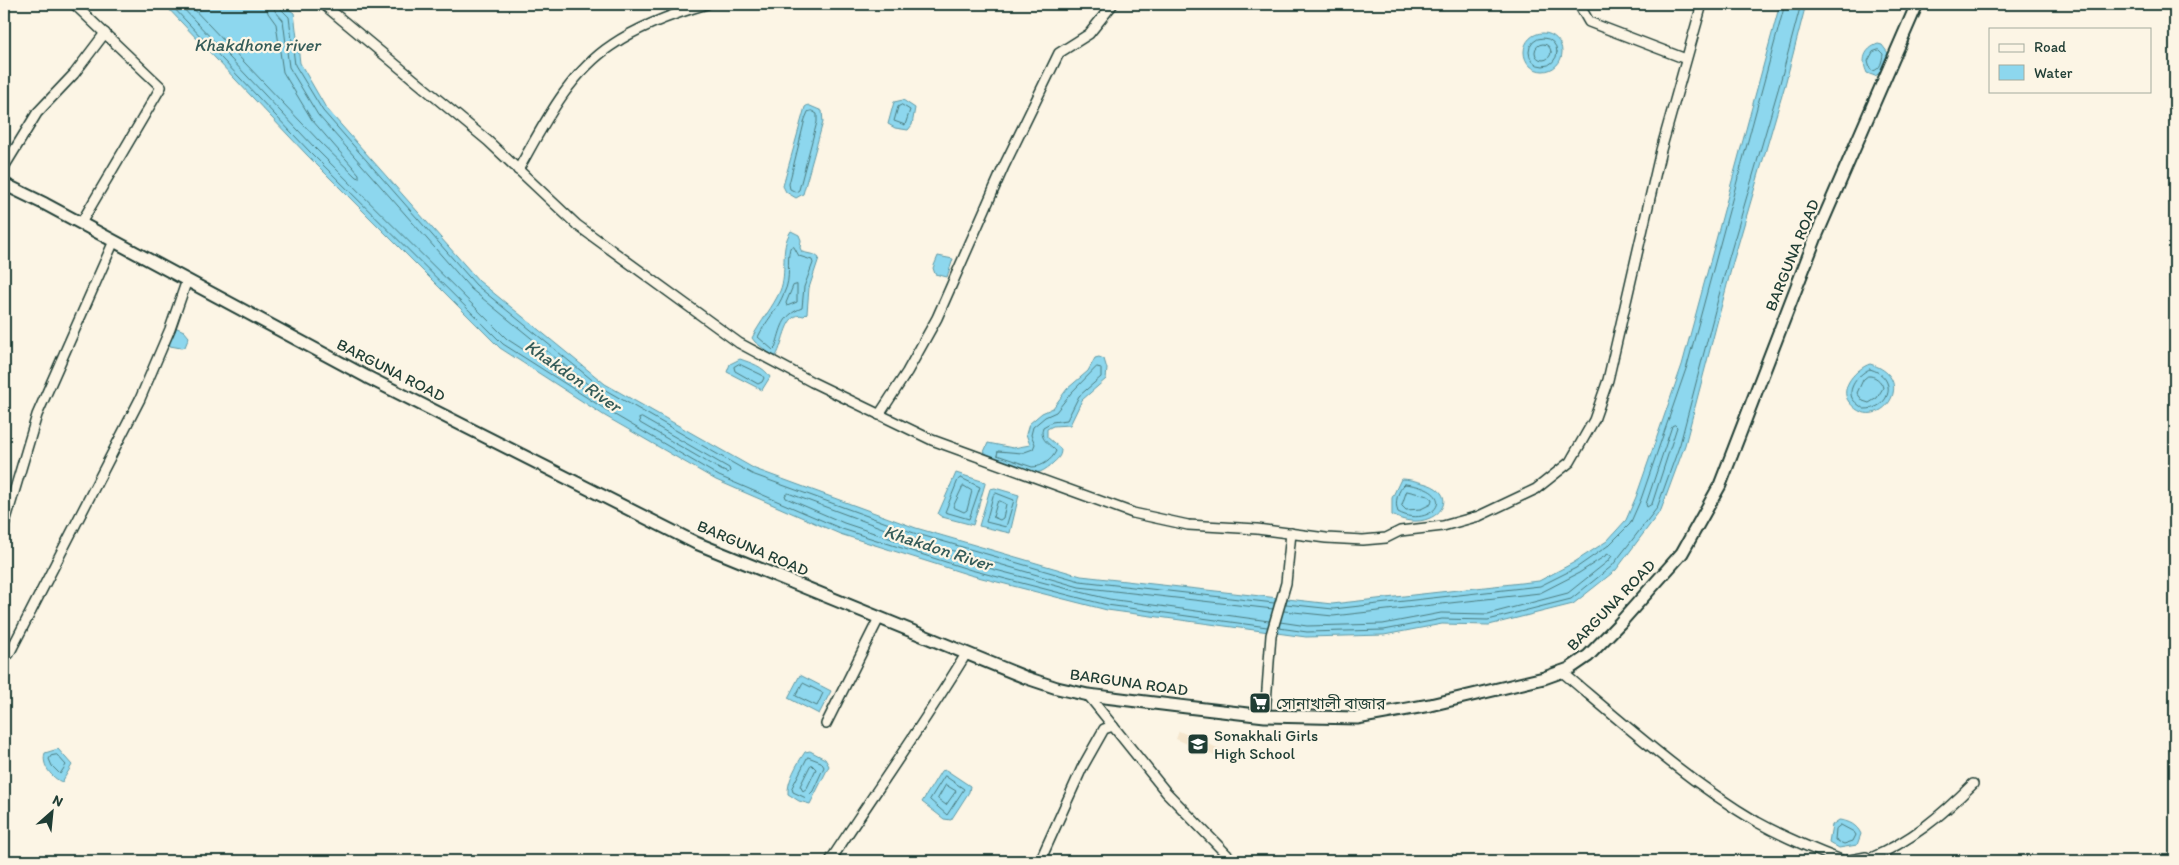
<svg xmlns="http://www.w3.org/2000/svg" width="2179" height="865" font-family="Itim,'Noto Sans Bengali',sans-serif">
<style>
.built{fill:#f5e6cd}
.water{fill:#8dd7ee;stroke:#6199a4}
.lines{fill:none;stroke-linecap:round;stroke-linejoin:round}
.shore{stroke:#4b7b7e;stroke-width:1}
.minor-casing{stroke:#1f3d34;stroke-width:12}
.major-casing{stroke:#1f3d34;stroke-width:15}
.minor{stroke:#fcf5e5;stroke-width:9}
.major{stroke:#fcf5e5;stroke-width:11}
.labels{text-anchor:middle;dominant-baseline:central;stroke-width:4.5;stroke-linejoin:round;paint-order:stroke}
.street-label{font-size:16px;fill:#1f3d34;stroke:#fcf5e5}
.poi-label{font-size:16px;fill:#1f3d34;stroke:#fcf5e5;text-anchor:start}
.water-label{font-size:18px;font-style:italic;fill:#355c59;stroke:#fcf5e5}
</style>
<rect width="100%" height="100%" fill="#fcf5e5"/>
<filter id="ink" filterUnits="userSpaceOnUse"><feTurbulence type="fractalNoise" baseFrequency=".02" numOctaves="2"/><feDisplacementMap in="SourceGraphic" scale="10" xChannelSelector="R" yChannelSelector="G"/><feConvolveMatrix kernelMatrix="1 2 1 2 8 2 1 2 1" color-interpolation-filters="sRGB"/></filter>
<g filter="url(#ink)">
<!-- built -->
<polygon class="built" points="1179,731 1220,749 1217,757 1176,739"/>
<!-- water -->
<g class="water">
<polygon points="164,4 282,4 294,13 300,63 326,108 479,281 605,384 755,469 916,528 1081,576 1332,604 1539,581 1573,563 1607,541 1626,520 1636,497 1682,365 1780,4 1806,4 1785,85 1733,262 1685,445 1661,510 1616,570 1573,604 1489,625 1442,624 1384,635 1306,637 1107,610 970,575 840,534 716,480 605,416 500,348 307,155"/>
<circle cx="1543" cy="52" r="19"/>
<path d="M 1878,44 L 1882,45 L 1888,53 C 1887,64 1885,71 1875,76 L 1867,73 C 1861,60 1864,49 1878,44 Z"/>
<polygon points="903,100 915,108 912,125 908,130 895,128 888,124 894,102"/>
<polygon points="808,105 822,111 823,122 803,194 796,198 786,192 783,186 805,107"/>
<path d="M 791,231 L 799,235 L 801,240 L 800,248 L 802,252 L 815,255 L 819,258 L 809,288 L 807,313 L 804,316 C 785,310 784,344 776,356 L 773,356 L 755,342 L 752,338 C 760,322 773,307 780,291 C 788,272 779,249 791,231 Z"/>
<polygon points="938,256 953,259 947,277 935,274 933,268"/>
<polygon points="175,327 184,331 189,337 185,347 181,348 170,346 169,342"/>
<path d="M 1099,357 L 1104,359 L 1107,369 L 1106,379 L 1082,400 L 1070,425 L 1053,426 L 1047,429 L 1047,437 L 1061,449 C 1061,455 1059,458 1054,462 C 1050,466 1045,470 1040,472 C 1030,475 992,459 984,452 L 988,443 L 1013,448 L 1030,445 L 1026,434 L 1029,424 L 1042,413 L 1053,408 L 1067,389 L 1088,371 L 1095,358 Z"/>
<path d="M 740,359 C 751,363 763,366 770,377 L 762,390 L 727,372 L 730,364 Z"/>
<path d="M 1870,364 C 1922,379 1876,438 1849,402 C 1838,388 1857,368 1870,364 Z"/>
<polygon points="956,473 985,482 985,484 973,525 942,517 938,514"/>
<path d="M 1401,479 C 1409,479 1415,481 1423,483 C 1468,494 1432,537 1392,515 L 1392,498 Z"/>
<polygon points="995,488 1019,495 1010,533 979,526 990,489"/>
<polygon points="800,675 831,691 819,714 788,698"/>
<path d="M 58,749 L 72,765 L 62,782 C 52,778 41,765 45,753 Z"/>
<path d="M 810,751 L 825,759 L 829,766 L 810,804 L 799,801 L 788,794 C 787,781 797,764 805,752 Z"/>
<polygon points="946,770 970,786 969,792 951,820 944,819 922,802 941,771"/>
<path d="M 1839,820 C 1849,821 1857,825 1861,834 L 1857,845 L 1839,848 L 1829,842 L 1832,825 Z"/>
</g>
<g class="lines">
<!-- shore -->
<g class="shore">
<polyline points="170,4 310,152 503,344 608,411 719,476 842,529 971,570 1107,605 1267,627"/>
<polyline points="179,4 315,148 507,339 587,391 590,390 590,386 471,289 318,115 289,67 283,20 275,11 273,4"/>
<polyline points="189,4 320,142 356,177 359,178 359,174 312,120 283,72 276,24 268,13 266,4"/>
<polyline points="280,4 281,9 289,17 295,65 323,111 476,285 602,388 752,474 914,533 1080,581 1274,603"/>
<circle cx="1543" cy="52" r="14"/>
<circle cx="1543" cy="52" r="8"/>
<path d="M 1879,50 L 1883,54 C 1882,61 1881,69 1873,71 L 1870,69 L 1868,61 L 1873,52 Z"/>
<polygon points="902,105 910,110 905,125 894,121 898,107"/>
<polygon points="812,111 817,114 817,122 799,190 796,192 790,189 789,184 805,119 808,112"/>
<path d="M 794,247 L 799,256 L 812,260 L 813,263 L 804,287 L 802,308 C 781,316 782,328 775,348 L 773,350 L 758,337 C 765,322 778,309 784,293 C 792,277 786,263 790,248 Z"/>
<polygon points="797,285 797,302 787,306 786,303 793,286"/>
<polygon points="739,364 762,375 764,378 762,382 758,384 735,371 734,367"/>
<path d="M 1097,367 L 1101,368 L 1101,377 L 1079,396 L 1067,420 L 1052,422 L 1043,427 C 1039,440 1049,443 1056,451 C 1052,460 1042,467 1032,467 L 997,455 L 998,451 L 1022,453 L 1033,449 L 1035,444 L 1031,435 L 1033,427 L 1045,417 L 1056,412 L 1071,393 Z"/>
<path d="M 1870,369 C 1899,377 1891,410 1864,409 C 1860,406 1854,402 1852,398 C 1847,387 1861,372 1870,369 Z"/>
<path d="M 1868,376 C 1874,375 1882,381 1883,388 L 1877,398 L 1869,403 L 1863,401 L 1857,393 L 1863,380 Z"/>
<polygon points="642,418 729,468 730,471 728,473 721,470 640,423 639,419"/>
<polygon points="1675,425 1677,427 1652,504 1647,507 1646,504 1672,426"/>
<polygon points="961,478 980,487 969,519 945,512 958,480"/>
<path d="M 1405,484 C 1465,491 1430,530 1398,512 C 1394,502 1398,490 1405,484 Z"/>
<polygon points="964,486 972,491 967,510 964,512 953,507 962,488"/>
<polygon points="1407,491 1428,496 1432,499 1431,504 1421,509 1406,510 1402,506"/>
<polygon points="996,493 1014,500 1006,527 986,522 993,496"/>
<polygon points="1000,501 1006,504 1003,518 1000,520 993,517 997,503"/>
<polyline points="1286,604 1333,609 1540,586 1576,568 1609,545 1630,524 1641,499 1687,366 1785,4"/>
<polyline points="1269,621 1109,599 1072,590 973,564 907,544 844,523 786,498 785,495 788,493 912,539 1079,587 1273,609"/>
<polyline points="1280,622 1307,626 1383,624 1441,613 1488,614 1568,593 1607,562 1612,556 1608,554 1579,573 1540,593 1333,616 1284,611"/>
<polyline points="1279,628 1307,632 1384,630 1442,619 1488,620 1571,599 1612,566 1657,508 1680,444 1728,261 1780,83 1801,4"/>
<polygon points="803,683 823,693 817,706 796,696"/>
<polygon points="57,755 66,765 60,774 52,766 49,759 51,756"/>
<polygon points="808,757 821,762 824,767 813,791 806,798 793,792 792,788"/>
<polygon points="812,765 816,769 807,788 803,791 800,786 810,766"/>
<polygon points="945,776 964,789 947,815 930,800"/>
<polygon points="946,785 956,791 946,805 938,799"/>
<polygon points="1841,825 1854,832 1856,835 1853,841 1844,844 1835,840 1836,829"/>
</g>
<!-- minor casing -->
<g class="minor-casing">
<g id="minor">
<polyline points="74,4 161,87 81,223"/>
<polyline points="323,4 488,141 577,225 739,343 812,382 932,440 1133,513 1188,525 1257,529 1326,538 1363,540 1386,538 1400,531 1443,526 1479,516 1536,489 1570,462 1594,420 1608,380 1661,150 1702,4"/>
<polyline points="1582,4 1581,8 1589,22 1686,59"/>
<polyline points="4,167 37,113 74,74 105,33"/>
<path d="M 518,170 C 543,126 568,74 612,45 C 638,27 676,13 707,4"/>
<polyline points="879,415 907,372 937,318 1004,166 1059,53 1089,34 1113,4"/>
<polyline points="4,526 37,415 114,241"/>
<polyline points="4,651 9,654 140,399 170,329 187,280"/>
<path d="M 1561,671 C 1624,724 1686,780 1757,822 C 1784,837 1815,850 1844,861"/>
<polyline points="1088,695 1166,792 1233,861"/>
<polyline points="1265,716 1271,635 1286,583 1291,533"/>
<polyline points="826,724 879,618"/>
<path d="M 1869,859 C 1911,841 1941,816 1973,784"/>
<path d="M 830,861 C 875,792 923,725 966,654"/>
<polyline points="1040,861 1082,768 1104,729 1113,726"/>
<polyline points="1845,861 1866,857 1872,861"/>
</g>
</g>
<!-- major casing -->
<g class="major-casing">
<polyline id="major" points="4,184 45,204 367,377 696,543 1027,678 1057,688 1088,695 1187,707 1265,716 1357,718 1430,705 1544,678 1569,669 1588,656 1620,623 1682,553 1720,485 1817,234 1917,4"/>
</g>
<!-- minor -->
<use href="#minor" class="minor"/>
<!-- major -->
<use href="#major" class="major"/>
</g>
</g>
<!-- icons -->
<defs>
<g id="supermarket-square" transform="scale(1.125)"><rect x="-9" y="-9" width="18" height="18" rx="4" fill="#1f3d34" stroke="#fcf5e5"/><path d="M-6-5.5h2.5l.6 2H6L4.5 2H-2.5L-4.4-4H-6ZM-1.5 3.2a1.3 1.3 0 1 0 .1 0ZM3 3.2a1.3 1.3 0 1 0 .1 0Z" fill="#fff"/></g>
<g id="university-square" transform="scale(1.125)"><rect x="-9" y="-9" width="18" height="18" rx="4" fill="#1f3d34" stroke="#fcf5e5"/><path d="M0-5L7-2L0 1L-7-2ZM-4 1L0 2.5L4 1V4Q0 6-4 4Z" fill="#fff"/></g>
</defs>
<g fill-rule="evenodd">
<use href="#supermarket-square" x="1260" y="703"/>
<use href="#university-square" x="1198" y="744"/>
</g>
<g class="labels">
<!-- street labels -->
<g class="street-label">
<text transform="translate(1792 255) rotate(-68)">BARGUNA ROAD</text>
<text transform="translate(391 370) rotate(27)">BARGUNA ROAD</text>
<text transform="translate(753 548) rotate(23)">BARGUNA ROAD</text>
<text transform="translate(1611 605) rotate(-46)">BARGUNA ROAD</text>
<text transform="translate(1129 682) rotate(8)">BARGUNA ROAD</text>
</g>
<!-- poi labels -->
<g class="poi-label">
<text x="1276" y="703">সোনাখালী বাজার</text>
<text x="1214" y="735">Sonakhali Girls<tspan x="1214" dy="18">High School</tspan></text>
</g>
<!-- water labels -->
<g class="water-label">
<text x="257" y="45">Khakdhone river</text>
<text transform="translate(573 376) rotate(35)">Khakdon River</text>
<text transform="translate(938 548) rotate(18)">Khakdon River</text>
</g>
</g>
<!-- margin -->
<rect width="2179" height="865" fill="none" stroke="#fcf5e5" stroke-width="20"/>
<rect x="10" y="10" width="2159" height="845" fill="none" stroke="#1f3d34" stroke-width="2" filter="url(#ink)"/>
<!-- legend -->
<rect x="1989" y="28" width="162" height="65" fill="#fcf5e5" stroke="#a4ab9e"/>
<rect x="1999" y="44" width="25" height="8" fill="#fcf5e5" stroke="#a4ab9e"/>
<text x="2034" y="52" font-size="15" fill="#1f3d34">Road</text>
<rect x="1999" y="65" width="25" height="15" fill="#8dd7ee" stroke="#a4ab9e"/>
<text x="2034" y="78" font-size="15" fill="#1f3d34">Water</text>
<!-- north arrow -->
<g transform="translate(52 812) rotate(27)" stroke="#fcf5e5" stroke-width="4" paint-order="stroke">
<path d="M0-4L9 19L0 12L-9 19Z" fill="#1f3d34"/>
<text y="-8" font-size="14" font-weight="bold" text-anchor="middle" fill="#1f3d34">N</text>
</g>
</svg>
